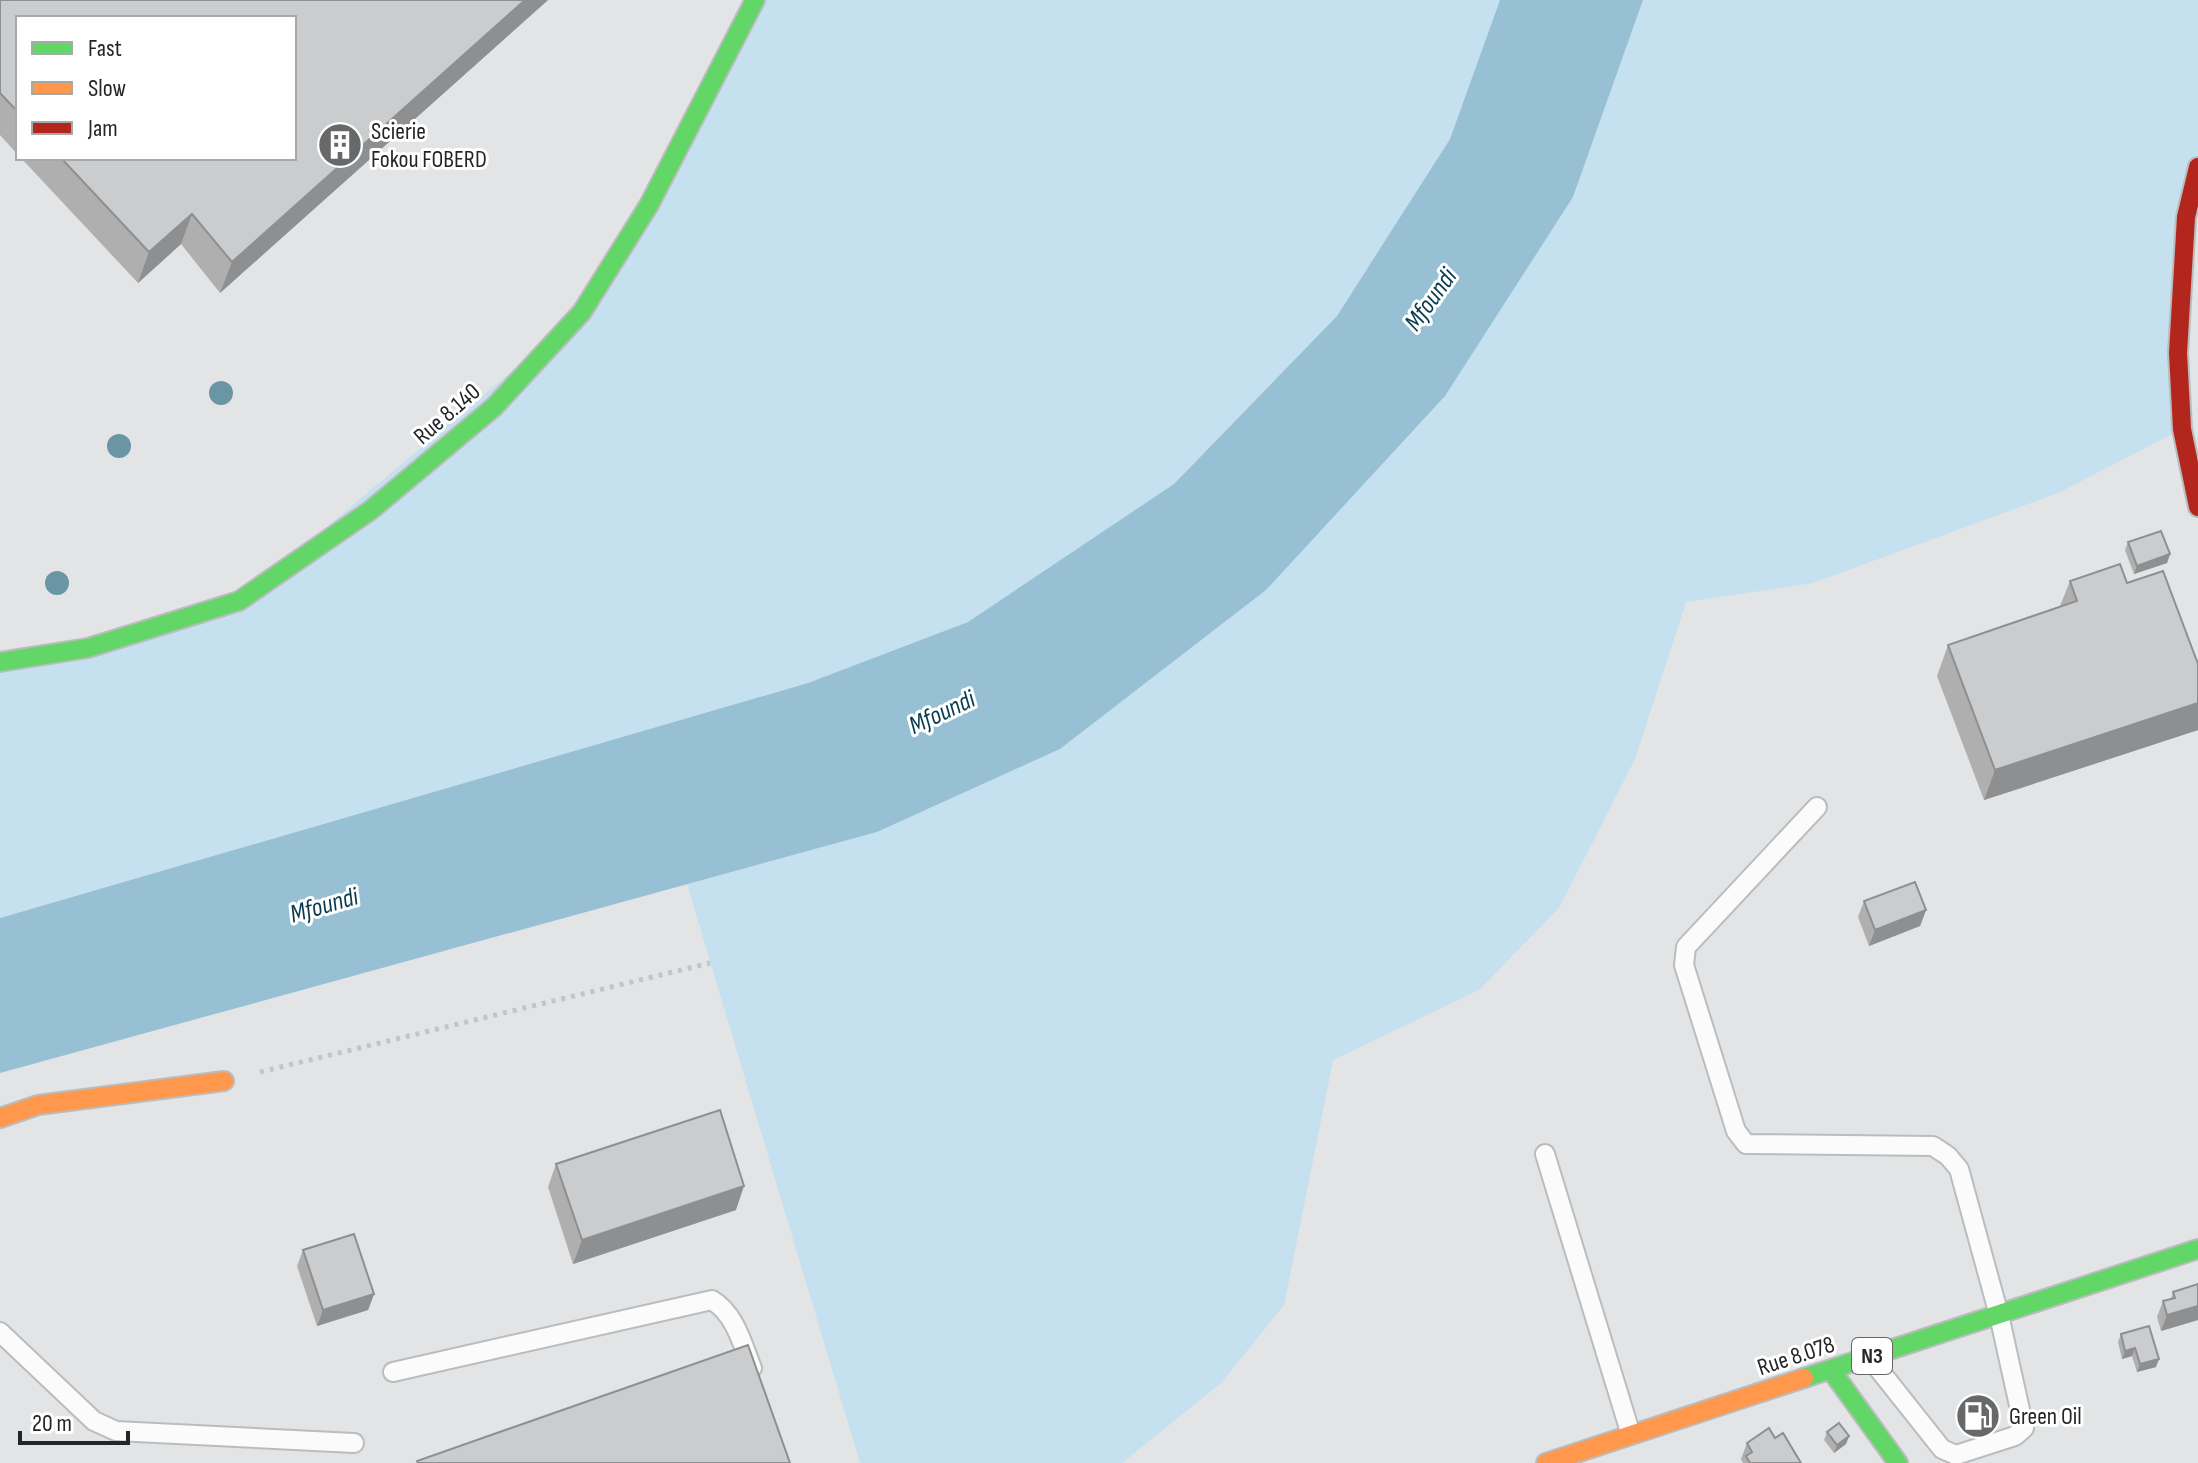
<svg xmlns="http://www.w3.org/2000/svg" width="2198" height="1463" font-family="'Sofia Sans Condensed',sans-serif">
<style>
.green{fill:#c5e0ee}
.water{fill:#98c0d4}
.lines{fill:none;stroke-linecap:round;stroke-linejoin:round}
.lane-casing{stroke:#babcbd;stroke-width:22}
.fast-casing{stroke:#babcbd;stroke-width:22}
.slow-casing{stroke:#babcbd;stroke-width:22}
.jam-casing{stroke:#babcbd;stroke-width:22}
.path{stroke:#c4c4c5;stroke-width:5;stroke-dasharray:4 6;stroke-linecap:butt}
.lane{stroke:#fbfbfb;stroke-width:18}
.fast{stroke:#63d668;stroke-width:18}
.slow{stroke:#ff974d;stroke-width:18}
.jam{stroke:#b3261e;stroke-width:18}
.tree{fill:#6a95a5}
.wall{fill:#afafb0}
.shaded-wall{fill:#8e8f90}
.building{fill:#cbcccd;stroke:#8e8f90;stroke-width:2}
.labels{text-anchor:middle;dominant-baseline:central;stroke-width:6;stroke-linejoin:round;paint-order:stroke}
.shield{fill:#fff;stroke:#666667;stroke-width:2}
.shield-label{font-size:22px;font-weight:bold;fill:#242526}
.poi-label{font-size:24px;fill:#242526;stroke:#fff;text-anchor:start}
.street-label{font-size:24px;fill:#242526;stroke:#fff}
.water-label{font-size:26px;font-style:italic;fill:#093c4f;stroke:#fff}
</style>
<rect width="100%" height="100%" fill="#e2e4e6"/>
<!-- green -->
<g class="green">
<polygon points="755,0 1500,0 1450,139 1337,316 1174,484 968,622 808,683 0,918 0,662 239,601 582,312"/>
<polygon points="1643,0 2198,0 2198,167 2182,429 2058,493 1813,583 1686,602 1635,759 1559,908 1479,990 1333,1060 1284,1305 1221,1383 1122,1463 860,1463 687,884 877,832 1060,749 1266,590 1573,197"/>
</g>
<!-- water -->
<polygon class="water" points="1500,0 1643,0 1573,197 1445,396 1266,590 1060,749 877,832 0,1073 0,918 808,683 968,622 1174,484 1337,316 1450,139"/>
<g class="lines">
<!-- lane casing -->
<g class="lane-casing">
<g id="lane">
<polyline points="1817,807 1686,947 1684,965 1736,1131 1746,1144 1933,1146 1948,1156 1959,1169 1999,1315 2024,1428 2015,1436 1956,1455 1942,1449 1869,1357"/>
<polyline points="1545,1154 1631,1435"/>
<polyline points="0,1332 94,1421 116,1431 354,1443"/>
<path d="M 393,1372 L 712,1300 C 735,1314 742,1343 752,1368"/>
</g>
</g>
<!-- fast casing -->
<g class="fast-casing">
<g id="fast">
<polyline points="0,662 88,648 239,601 371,510 494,407 582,312 649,205 755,0"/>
<polyline points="1831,1370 1898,1463"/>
<polyline points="1804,1378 2198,1249"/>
</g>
</g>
<!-- slow casing -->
<g class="slow-casing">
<g id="slow">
<polyline points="0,1118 38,1105 224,1081"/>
<polyline points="1546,1463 1804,1378"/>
</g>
</g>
<!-- jam casing -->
<g class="jam-casing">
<polyline id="jam" points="2198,167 2186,217 2178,353 2182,429 2198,507"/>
</g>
<!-- path -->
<polyline class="path" points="260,1072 710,963"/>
<!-- lane -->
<use href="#lane" class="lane"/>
<!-- fast -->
<use href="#fast" class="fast"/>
<!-- slow -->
<use href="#slow" class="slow"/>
<!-- jam -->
<use href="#jam" class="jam"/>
</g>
<!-- trees -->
<g class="tree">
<circle cx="221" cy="393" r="12"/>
<circle cx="119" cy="446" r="12"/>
<circle cx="57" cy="583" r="12"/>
</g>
<!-- wall -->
<g class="wall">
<polygon points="0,0 548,0 220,293 181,244 138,283 21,158 294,158 18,18 18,155 0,135"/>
<polygon points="2128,542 2170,554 2167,563 2134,574 2125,550"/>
<polygon points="2070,581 2127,583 2198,703 2198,730 1984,800 1937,676 1948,645 2060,606"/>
<polygon points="1864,901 1926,910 1920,926 1869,946 1858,917"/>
<polygon points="556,1164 736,1210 573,1264 548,1187"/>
<polygon points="303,1250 374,1294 368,1310 317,1326 297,1266"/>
<polygon points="2198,1284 2198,1320 2161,1331 2157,1317 2163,1301 2171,1299 2173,1292"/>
<polygon points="2121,1334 2156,1367 2137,1372 2132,1356 2122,1359 2118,1342"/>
<polygon points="1827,1432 1849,1436 1846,1444 1834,1453 1824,1440"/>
<polygon points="1775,1438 1801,1463 1743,1463 1741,1459 1747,1443"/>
</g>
<!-- shaded-wall -->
<g class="shaded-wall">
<polygon points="525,0 548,0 220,293 232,262"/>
<polygon points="192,214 181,244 138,283 149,252"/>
<polygon points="2170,554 2167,563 2134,574 2137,566"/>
<polygon points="2198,703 2198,730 1984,800 1995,770"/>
<polygon points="1926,910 1920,926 1869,946 1875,930"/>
<polygon points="744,1186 736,1210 573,1264 582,1240"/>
<polygon points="374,1294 368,1310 317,1326 323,1310"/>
<polygon points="2198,1306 2198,1320 2161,1331 2167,1315"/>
<polygon points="2135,1348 2132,1356 2122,1359 2125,1351"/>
<polygon points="2159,1359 2156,1367 2137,1372 2140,1364"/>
<polygon points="1849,1436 1846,1444 1834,1453 1837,1445"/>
</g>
<!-- building -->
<g class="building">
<polygon points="0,0 525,0 232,262 192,214 149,252 61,158 294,158 294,18 18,18 18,112 0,93"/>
<polygon points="2161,531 2170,554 2137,566 2128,542"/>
<polygon points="2120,564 2127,583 2163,571 2198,664 2198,703 1995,770 1948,645 2077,601 2070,581"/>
<polygon points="1915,882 1926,910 1875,930 1864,901"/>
<polygon points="720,1110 744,1186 582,1240 556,1164"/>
<polygon points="354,1234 374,1294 323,1310 303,1250"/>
<polygon points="2198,1284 2198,1306 2167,1315 2163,1301 2175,1298 2173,1292"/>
<polygon points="2149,1326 2159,1359 2140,1364 2135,1348 2125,1351 2121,1334"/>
<polygon points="748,1345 790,1463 418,1463 417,1461"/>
<polygon points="1839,1423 1849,1436 1837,1445 1827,1432"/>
<polygon points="1769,1428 1775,1438 1783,1433 1801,1463 1750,1463 1746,1456 1752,1452 1747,1443"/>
</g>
<!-- icons -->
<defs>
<g id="building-disc" transform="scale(2.3)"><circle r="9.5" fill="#666869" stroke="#fff"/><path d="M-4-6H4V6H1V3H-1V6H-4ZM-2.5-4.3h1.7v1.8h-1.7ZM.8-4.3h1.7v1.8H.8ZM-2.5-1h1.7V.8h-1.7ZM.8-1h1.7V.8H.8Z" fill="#fff"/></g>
<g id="fuel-disc" transform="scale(2.3)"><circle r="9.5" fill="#666869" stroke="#fff"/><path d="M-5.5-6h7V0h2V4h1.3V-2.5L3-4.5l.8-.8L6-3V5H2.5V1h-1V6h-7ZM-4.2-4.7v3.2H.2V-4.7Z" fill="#fff"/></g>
</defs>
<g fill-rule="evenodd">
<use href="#building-disc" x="340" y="145"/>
<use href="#fuel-disc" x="1978" y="1416"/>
</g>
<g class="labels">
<!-- shield labels -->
<rect class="shield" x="1852" y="1338" width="40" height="36" rx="6"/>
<g class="shield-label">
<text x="1872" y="1356">N3</text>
</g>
<!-- poi labels -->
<g class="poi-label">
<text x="371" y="131">Scierie<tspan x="371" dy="28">Fokou FOBERD</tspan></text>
<text x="2009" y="1416">Green Oil</text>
</g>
<!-- street labels -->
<g class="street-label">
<text transform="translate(447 414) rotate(-41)">Rue 8.140</text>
<text transform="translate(1796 1356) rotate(-18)">Rue 8.078</text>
</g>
<!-- water labels -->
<g class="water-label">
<text transform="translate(1431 300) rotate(-54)">Mfoundi</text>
<text transform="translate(942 713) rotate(-25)">Mfoundi</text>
<text transform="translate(324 906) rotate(-16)">Mfoundi</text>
</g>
</g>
<!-- legend -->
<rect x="16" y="16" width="280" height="144" fill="#ffffff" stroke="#a7a8a8" stroke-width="2"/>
<rect x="32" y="42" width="40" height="12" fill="#63d668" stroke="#a7a8a8" stroke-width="2"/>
<text x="88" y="56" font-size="24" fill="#242526">Fast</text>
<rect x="32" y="82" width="40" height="12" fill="#ff974d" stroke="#a7a8a8" stroke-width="2"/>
<text x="88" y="96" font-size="24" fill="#242526">Slow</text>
<rect x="32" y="122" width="40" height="12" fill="#b3261e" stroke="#a7a8a8" stroke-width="2"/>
<text x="88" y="136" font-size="24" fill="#242526">Jam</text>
<!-- scale -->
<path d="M20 1431v12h108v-12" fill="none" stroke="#242526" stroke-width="4"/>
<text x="32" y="1431" font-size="24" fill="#242526" stroke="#ffffff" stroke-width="6" paint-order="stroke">20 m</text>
</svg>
